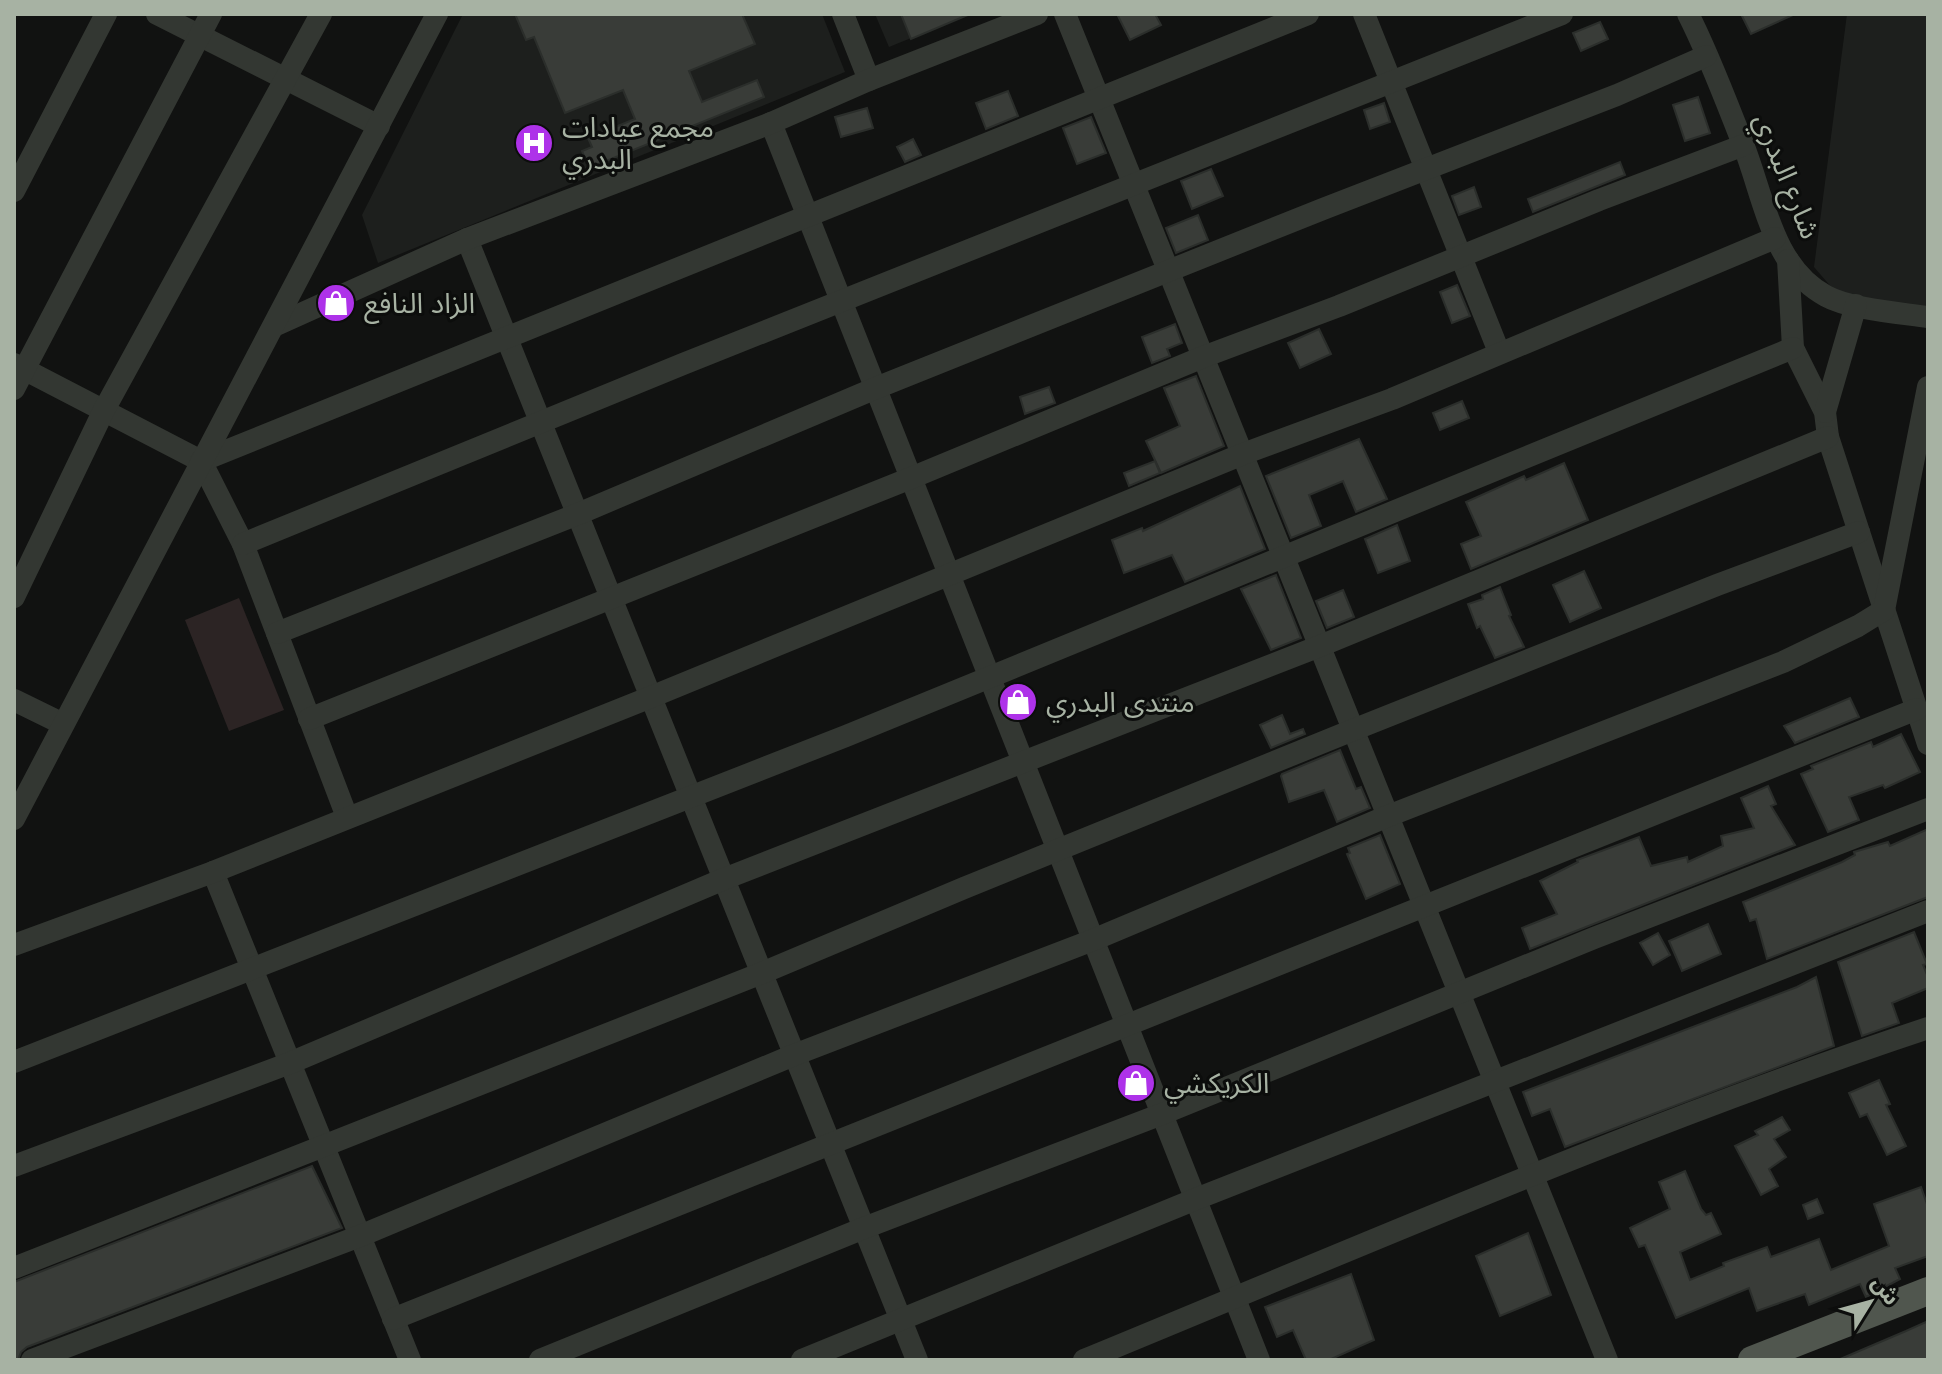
<svg xmlns="http://www.w3.org/2000/svg" width="1942" height="1374" font-family="Helvetica,'Noto Sans Arabic',sans-serif">
<style>
.built{fill:#1d1f1d}
.green{fill:#2c2424}
.building{fill:#393c38;stroke:#2b2e2b;stroke-width:2}
.lines{fill:none;stroke-linecap:round;stroke-linejoin:round}
.minor{stroke:#333732;stroke-width:22}
.major{stroke:#50564e;stroke-width:28}
.labels{text-anchor:middle;dominant-baseline:central;stroke-width:6;stroke-linejoin:round;paint-order:stroke}
.poi-label{font-size:28px;fill:#a7b2a3;stroke:#0c0d0c;text-anchor:start}
.street-label{font-size:28px;fill:#a7b2a3;stroke:#0c0d0c}
</style>
<rect width="100%" height="100%" fill="#111211"/>
<!-- built -->
<g class="built">
<polygon points="463,14 822,14 845,72 378,263 362,215"/>
<polygon points="875,14 970,14 889,47"/>
<polygon points="1847,14 1928,14 1928,327 1858,318 1814,267"/>
</g>
<!-- green -->
<polygon class="green" points="239,598 284,710 229,731 185,620"/>
<!-- building -->
<g class="building">
<polygon points="515,14 742,14 755,44 689,71 702,102 757,80 764,97 589,168 582,151 592,147 588,138 635,119 623,90 565,113 534,37 526,40"/>
<polygon points="901,14 970,14 911,39"/>
<polygon points="1117,14 1155,14 1161,25 1130,40"/>
<polygon points="1741,14 1795,14 1751,34"/>
<polygon points="1600,22 1608,39 1581,51 1573,33"/>
<polygon points="1008,91 1018,116 986,129 976,103"/>
<polygon points="1698,97 1710,133 1685,141 1673,105"/>
<polygon points="1384,103 1390,122 1370,129 1364,110"/>
<polygon points="867,108 873,128 841,137 835,117"/>
<polygon points="1091,117 1106,153 1077,164 1063,128"/>
<polygon points="913,139 921,155 905,162 897,147"/>
<polygon points="1620,162 1625,175 1533,212 1528,199"/>
<polygon points="1211,169 1223,196 1192,209 1181,181"/>
<polygon points="1474,187 1481,207 1459,215 1452,196"/>
<polygon points="1198,215 1208,240 1176,253 1166,228"/>
<polygon points="1457,285 1470,316 1452,323 1440,292"/>
<polygon points="1175,324 1182,343 1167,349 1170,356 1152,363 1142,337"/>
<polygon points="1319,329 1331,354 1300,368 1288,343"/>
<polygon points="1196,376 1224,446 1161,473 1146,441 1180,426 1164,388"/>
<polygon points="1049,387 1055,403 1025,414 1020,397"/>
<polygon points="1462,401 1469,418 1440,430 1433,413"/>
<polygon points="1359,439 1387,499 1356,512 1343,481 1309,495 1321,526 1291,538 1266,476"/>
<polygon points="1155,461 1160,473 1129,486 1124,473"/>
<polygon points="1564,463 1588,520 1471,569 1461,544 1481,536 1466,502 1524,476 1526,480"/>
<polygon points="1240,486 1265,549 1185,582 1172,555 1124,573 1112,540 1142,528 1143,531"/>
<polygon points="1397,525 1410,561 1378,573 1365,539"/>
<polygon points="1584,571 1601,608 1570,622 1553,585"/>
<polygon points="1276,575 1301,638 1271,650 1241,589"/>
<polygon points="1500,587 1511,615 1509,616 1524,647 1495,658 1480,626 1477,628 1468,604 1483,599 1482,595"/>
<polygon points="1343,590 1354,617 1327,628 1316,601"/>
<polygon points="1850,698 1859,717 1795,743 1784,726"/>
<polygon points="1282,715 1290,734 1303,729 1305,734 1271,748 1260,725"/>
<polygon points="1901,734 1920,772 1885,788 1883,785 1849,797 1859,820 1828,832 1801,774 1813,769 1811,766 1871,742 1873,747"/>
<polygon points="1340,750 1356,789 1361,787 1370,808 1337,822 1324,790 1289,802 1281,776 1282,774"/>
<polygon points="1768,786 1776,804 1771,806 1795,845 1530,949 1522,928 1557,914 1540,881 1578,862 1577,860 1639,837 1651,866 1687,857 1688,862 1723,846 1721,836 1754,828 1741,798"/>
<polygon points="1928,829 1928,897 1767,959 1756,919 1750,921 1743,902 1842,862 1855,855 1854,852 1888,842 1890,846"/>
<polygon points="1380,835 1400,884 1366,899 1347,854 1350,853 1348,848"/>
<polygon points="1708,924 1721,954 1682,971 1669,941"/>
<polygon points="1914,932 1927,964 1923,965 1928,977 1928,988 1892,1003 1899,1023 1862,1036 1838,962"/>
<polygon points="1658,933 1670,955 1653,965 1640,943"/>
<polygon points="1816,977 1834,1046 1565,1147 1550,1109 1532,1116 1523,1092 1797,987"/>
<polygon points="1879,1080 1890,1104 1886,1105 1906,1146 1887,1155 1867,1114 1860,1117 1849,1093"/>
<polygon points="1782,1117 1790,1130 1774,1139 1786,1157 1769,1169 1778,1186 1761,1195 1735,1146 1758,1135 1755,1131"/>
<polygon points="312,1166 342,1228 27,1347 21,1352 18,1360 14,1360 14,1282"/>
<polygon points="1685,1171 1701,1209 1706,1215 1711,1213 1721,1234 1680,1252 1690,1280 1724,1266 1723,1263 1767,1247 1771,1257 1819,1239 1831,1270 1889,1246 1874,1204 1921,1187 1928,1207 1928,1256 1895,1268 1900,1279 1866,1297 1860,1284 1809,1305 1805,1294 1757,1311 1749,1288 1676,1318 1645,1245 1639,1247 1630,1228 1670,1209 1659,1182"/>
<polygon points="1817,1199 1823,1213 1808,1219 1803,1205"/>
<polygon points="1528,1233 1551,1295 1500,1316 1476,1256"/>
<polygon points="1351,1274 1374,1340 1329,1360 1306,1360 1293,1330 1277,1337 1265,1307"/>
<polygon points="1928,1321 1928,1360 1838,1360 1906,1331"/>
</g>
<g class="lines">
<!-- minor -->
<g class="minor">
<polyline points="157,14 379,126"/>
<polyline points="843,14 869,80"/>
<polyline points="1065,14 1607,1360"/>
<polyline points="1364,14 1499,352"/>
<path d="M 1688,14 C 1709,55 1726,101 1743,144 C 1764,197 1772,267 1826,296 C 1849,309 1901,313 1928,317"/>
<polyline points="771,123 1259,1360"/>
<polyline points="14,191 106,14"/>
<polyline points="467,239 917,1360"/>
<polyline points="1788,260 1793,348 1825,412 1828,437 1928,744"/>
<polyline points="274,326 467,239 771,123 869,80 1037,14"/>
<polyline points="14,364 201,461 243,544 347,817"/>
<polyline points="14,389 211,14"/>
<polyline points="1825,412 1856,305"/>
<polyline points="201,461 1308,14"/>
<polyline points="243,544 683,364 1562,14"/>
<polyline points="14,597 104,410 321,14"/>
<polyline points="277,633 578,514 876,388 1323,209 1617,95 1706,56"/>
<polyline points="14,700 63,724"/>
<polyline points="309,719 911,478 1203,357 1339,306 1599,200 1744,145"/>
<polyline points="14,819 437,14"/>
<polyline points="213,872 410,1360"/>
<polyline points="14,945 213,872 651,697 1243,454 1392,399 1775,238"/>
<polyline points="14,1062 846,736 1793,348"/>
<polyline points="14,1166 290,1063 724,879 1320,646 1828,437"/>
<polyline points="14,1268 762,973 964,888 1353,730 1717,585 1859,532"/>
<polyline points="393,1319 1917,709"/>
<polyline points="32,1360 360,1236 794,1055 1093,940 1388,816 1783,662 1858,626 1884,610 1928,387"/>
<polyline points="540,1360 864,1228 1162,1114 1594,938 1928,809"/>
<polyline points="802,1360 1196,1199 1928,911"/>
<path d="M 1084,1360 C 1364,1245 1642,1123 1928,1028"/>
</g>
<!-- major -->
<polyline class="major" points="1752,1360 1928,1291"/>
</g>
<!-- icons -->
<defs>
<g id="hospital-disc" transform="scale(2)"><circle r="9.5" fill="#ae32e9" stroke="#0c0d0c"/><path d="M-5-5h3v3.5h4V-5h3V5h-3V1.5h-4V5h-3Z" fill="#fff"/></g>
<g id="shop-disc" transform="scale(2)"><circle r="9.5" fill="#ae32e9" stroke="#0c0d0c"/><path d="M-5-2.5h2.3a2.7 3.5 0 0 1 5.4 0H5L5.5 6h-11ZM-1.5-2.5h3a1.5 2.3 0 0 0-3 0Z" fill="#fff"/></g>
</defs>
<g fill-rule="evenodd">
<use href="#hospital-disc" x="534" y="143"/>
<use href="#shop-disc" x="336" y="303"/>
<use href="#shop-disc" x="1018" y="702"/>
<use href="#shop-disc" x="1136" y="1083"/>
</g>
<g class="labels">
<!-- poi labels -->
<g class="poi-label">
<text x="562" y="127">مجمع عيادات<tspan x="562" dy="32">البدري</tspan></text>
<text x="364" y="303">الزاد النافع</text>
<text x="1046" y="702">منتدى البدري</text>
<text x="1164" y="1083">الكريكشي</text>
</g>
<!-- street labels -->
<g class="street-label">
<text transform="translate(1787 176) rotate(68)">شارع البدري</text>
</g>
</g>
<!-- border -->
<rect width="1942" height="1374" fill="none" stroke="#a7b2a3" stroke-width="32"/>
<!-- north arrow -->
<g transform="translate(1870 1302) rotate(53)" stroke="#0c0d0c" stroke-width="6" paint-order="stroke">
<path d="M0-6L14 30L0 20L-14 30Z" fill="#a7b2a3"/>
<text y="-12" font-size="22" font-weight="bold" text-anchor="middle" fill="#a7b2a3">ش</text>
</g>
</svg>
